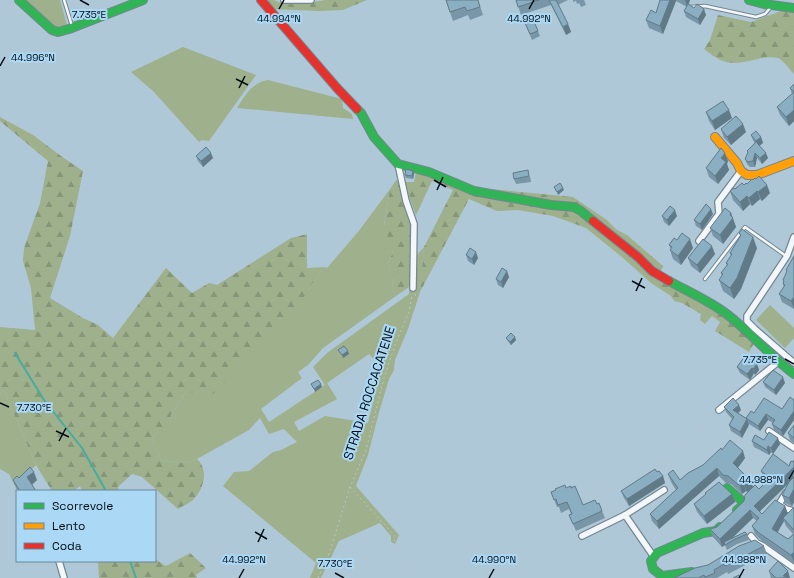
<svg xmlns="http://www.w3.org/2000/svg" width="794" height="578" font-family="'Space Grotesk',sans-serif">
<style>
.green{fill:#9eb08c;fill-rule:evenodd}
.forest{fill:url(#forest-firs)}
.lines{fill:none;stroke-linecap:round;stroke-linejoin:round}
.stream{stroke:#46aca0;stroke-width:2}
.lane-casing{stroke:#748792;stroke-width:4.5}
.street-casing{stroke:#748792;stroke-width:8}
.fast-casing{stroke:#748792;stroke-width:10}
.slow-casing{stroke:#748792;stroke-width:10}
.jam-casing{stroke:#748792;stroke-width:10}
.path{stroke:#bdc5ca;stroke-width:1;stroke-dasharray:2 3;stroke-linecap:butt}
.lane{stroke:#f3f7f9;stroke-width:2.5}
.street{stroke:#f3f7f9;stroke-width:5.5}
.fast{stroke:#30b455;stroke-width:8}
.slow{stroke:#ff9f0a;stroke-width:8}
.jam{stroke:#e5322d;stroke-width:8}
.wall{fill:#7896a7;fill-rule:evenodd}
.shaded-wall{fill:#617a88}
.building{fill:#8bafc2;stroke:#617a88}
.ticks{fill:none;stroke:#010e18;stroke-width:1.5}
.labels{text-anchor:middle;dominant-baseline:central;stroke-width:4;stroke-linejoin:round;paint-order:stroke}
.street-label{font-size:13px;fill:#010e18;stroke:#abd8f5}
.ticks-label{font-size:10px;text-anchor:middle;fill:#010e18;stroke:#abd8f5;stroke-width:4;stroke-linejoin:round;paint-order:stroke}
</style>
<defs>
<pattern id="forest-firs" width="22" height="20" patternUnits="userSpaceOnUse"><rect width="22" height="20" fill="#9eb08c"/><path d="M5 1l3.5 6h-7zM16 11l3.5 6h-7z" fill="#869678"/></pattern>
</defs>
<rect width="100%" height="100%" fill="#afc8d7"/>
<!-- green -->
<g class="green">
<polygon points="23,0 60,0 67,25 56,29"/>
<polygon points="183,47 256,75 209,141 202,140 199,142 154,92 131,72"/>
<path d="M 268,80 L 342,99 L 343,108 L 352,114 L 353,119 L 237,108 C 246,95 251,83 268,80 Z"/>
<path d="M 390,189 L 384,225 L 391,229 L 393,251 L 388,265 L 393,277 L 392,288 L 396,296 L 323,348 L 308,365 L 298,372 L 302,378 L 261,409 L 269,422 L 325,385 L 313,367 L 327,353 L 409,294 L 411,262 L 424,247 L 420,292 L 408,329 L 395,360 L 394,370 L 389,379 L 378,416 L 368,455 L 356,486 L 399,535 L 395,544 L 391,542 L 391,536 L 380,523 L 339,541 L 321,578 L 310,578 L 316,563 L 223,486 L 234,472 L 249,471 L 273,452 L 281,450 L 297,442 L 284,429 L 269,434 L 260,418 L 249,430 L 197,459 L 186,463 L 161,460 L 152,437 L 157,433 L 170,427 L 171,415 L 186,392 L 308,289 L 325,267 L 327,268 L 358,232 ZM 369,354 L 381,367 L 370,378 L 377,386 L 368,423 L 325,416 L 299,431 L 294,422 L 337,399 L 327,383 Z"/>
<polygon points="770,305 794,328 794,338 785,348 756,320"/>
<polygon points="4,391 36,465 15,486 9,474 0,469 0,393"/>
</g>
<!-- forest -->
<g class="forest">
<polygon points="264,0 274,0 279,2 308,3 325,0 367,0 343,10 319,11 270,9"/>
<path d="M 784,10 L 794,11 L 794,74 C 789,69 784,61 778,58 C 774,57 767,57 762,58 C 735,64 727,68 704,49 L 710,40 L 718,15 L 751,22 Z"/>
<path d="M 0,117 L 33,135 L 61,156 L 83,171 L 70,236 L 50,298 L 83,318 L 98,325 L 113,338 L 166,268 L 192,293 L 209,283 L 217,285 L 291,238 L 307,234 L 307,268 L 325,267 L 308,289 L 308,292 L 278,328 L 213,394 L 186,392 L 171,415 L 170,427 L 160,435 L 157,433 L 152,437 L 161,460 L 186,463 L 197,459 C 209,470 204,488 194,499 C 190,503 183,506 178,509 L 142,477 L 132,474 L 118,487 L 119,491 L 82,491 L 80,486 L 74,491 L 52,491 L 36,465 L 4,391 L 0,393 L 0,327 L 35,330 L 31,288 L 23,261 L 24,248 L 40,203 L 48,161 L 0,121 Z"/>
<polygon points="416,172 434,177 473,192 573,209 593,224 649,273 726,318 755,342 749,352 715,331 720,322 712,316 705,324 700,320 701,314 682,303 674,301 671,296 651,283 623,258 586,228 553,216 518,210 497,211 469,199 420,292 424,247 453,190 432,181 416,215 411,202 405,182 414,182"/>
<polygon points="397,179 411,223 411,262 409,287 396,296 392,288 393,277 388,265 393,251 385,242 390,229 384,226 390,189"/>
<polygon points="481,188 573,197 607,220 617,230 627,235 663,266 660,274 583,210 477,189"/>
<polygon points="190,553 206,568 196,575 197,578 99,578 98,561 155,561 155,559 166,566"/>
</g>
<g class="lines">
<!-- stream -->
<g class="stream">
<polyline points="15,353 44,400 82,448 106,491"/>
<polyline points="130,561 136,578"/>
</g>
<!-- lane casing -->
<g class="lane-casing">
<g id="lane">
<polyline points="64,0 72,26"/>
<polyline points="690,7 705,6 756,17 765,14 771,7"/>
<polyline points="705,279 745,227 786,256"/>
</g>
</g>
<!-- street casing -->
<g class="street-casing">
<g id="street">
<polyline points="284,0 311,0"/>
<polyline points="398,164 406,201 414,224 413,288"/>
<polyline points="794,237 787,256 747,316 747,321 755,329 794,363"/>
<polyline points="699,241 719,214 718,202 741,171"/>
<polyline points="719,410 778,362"/>
<polyline points="769,431 794,448"/>
<polyline points="786,493 779,504 786,509 794,511"/>
<polyline points="625,515 654,557"/>
<polyline points="582,536 625,515 664,490"/>
<polyline points="751,536 757,543 763,546 794,568"/>
<polyline points="59,561 64,578"/>
</g>
</g>
<!-- fast casing -->
<g class="fast-casing">
<g id="fast">
<polyline points="19,0 52,30 58,32 69,29 143,0"/>
<polyline points="749,0 764,4 794,8"/>
<polyline points="357,109 361,113 374,137 398,164 429,172 474,191 551,205 574,207 581,211 593,221"/>
<path d="M 669,281 C 687,291 712,302 728,315 C 751,333 770,356 794,374"/>
<polyline points="727,488 741,500 743,505 737,510"/>
<polyline points="692,572 662,576 653,569 651,561 657,553 703,533 716,531 720,527"/>
</g>
</g>
<!-- slow casing -->
<g class="slow-casing">
<polyline id="slow" points="715,137 737,163 741,171 747,175 757,175 794,161"/>
</g>
<!-- jam casing -->
<g class="jam-casing">
<g id="jam">
<polyline points="261,0 337,88 357,109"/>
<polyline points="593,221 638,257 652,271 669,281"/>
</g>
</g>
<!-- path -->
<g class="path">
<polyline points="207,147 248,87 258,78 267,77 331,94"/>
<polyline points="687,199 692,190 708,171"/>
<polyline points="415,294 416,297 434,311"/>
<polyline points="350,487 395,536 393,547 421,578"/>
<polyline points="594,490 619,487 633,481 672,456 714,415"/>
<polyline points="318,578 330,551 350,487 366,450 384,378 395,345 409,312 412,294"/>
</g>
<!-- lane -->
<use href="#lane" class="lane"/>
<!-- street -->
<use href="#street" class="street"/>
<!-- fast -->
<use href="#fast" class="fast"/>
<!-- slow -->
<use href="#slow" class="slow"/>
<!-- jam -->
<use href="#jam" class="jam"/>
</g>
<!-- wall -->
<g class="wall">
<polygon points="446,0 478,0 483,15 470,20 468,15 453,21"/>
<polygon points="516,0 568,0 558,5 568,24 571,32 566,35 551,5 521,15"/>
<polygon points="573,0 584,0 586,5 581,7 579,3 577,4 576,1 573,2"/>
<polygon points="660,0 690,0 689,4 706,15 700,25 686,17 684,11 687,7 676,1 663,34 649,28 646,20 656,13"/>
<polygon points="525,23 538,31 540,36 532,40"/>
<polygon points="794,84 794,121 789,126 780,115 777,107 792,94 790,88"/>
<polygon points="706,112 732,118 715,130 709,121"/>
<polygon points="721,129 746,132 731,145 724,138"/>
<polygon points="751,135 761,137 763,143 759,145 768,158 762,164 757,158 755,167 750,167 747,164 745,159 748,153 747,151 755,144 753,140"/>
<polygon points="196,156 213,158 203,167 198,161"/>
<polygon points="728,161 727,164 729,170 718,184 709,177 706,168"/>
<polygon points="413,171 414,174 413,179 406,178 405,175"/>
<polygon points="530,176 531,182 516,184 514,179"/>
<polygon points="747,184 770,193 762,201 760,199 752,206 750,204 743,211 733,200 730,191"/>
<polygon points="731,213 736,227 723,244 713,236 710,228"/>
<polygon points="713,214 702,230 696,226 694,220"/>
<polygon points="662,216 677,216 669,226 664,222"/>
<polygon points="739,233 757,248 741,289 734,299 723,291 719,280 722,276 721,273 727,266 726,263 731,256 730,253 740,236"/>
<polygon points="677,240 693,248 681,265 673,259 670,250 671,249 669,245"/>
<polygon points="715,254 700,273 691,266 688,258"/>
<polygon points="466,255 478,258 474,265 468,261"/>
<polygon points="794,256 794,309 782,302 779,294 784,287 783,284 783,280 787,273 786,270"/>
<polygon points="509,277 503,288 498,285 496,279"/>
<polygon points="506,338 516,340 511,345 507,340"/>
<polygon points="757,364 759,370 755,375 754,373 750,380 740,373 737,367"/>
<polygon points="763,382 785,383 776,395 765,387"/>
<polygon points="794,400 794,420 783,436 774,430 772,424 773,423 768,420 760,431 749,424 742,438 731,431 729,425 732,419 726,412 724,407 741,410 738,413 746,418 754,413 782,409"/>
<polygon points="794,425 794,443 790,440 788,433"/>
<polygon points="764,440 780,444 773,454 771,452 769,455 754,447 752,441"/>
<path d="M 722,450 L 745,458 L 738,468 L 750,480 L 753,487 L 759,489 L 767,481 L 764,479 L 761,471 L 789,466 L 793,462 L 794,460 L 794,502 L 792,506 L 785,503 L 782,495 L 789,483 L 760,511 L 762,514 L 785,506 L 788,514 L 794,509 L 794,563 L 762,541 L 755,534 L 752,526 L 757,521 L 753,518 L 731,539 L 747,534 L 749,540 L 737,544 L 727,550 L 725,545 L 722,547 L 713,537 L 710,529 L 717,527 L 744,501 L 752,488 L 747,492 L 746,491 L 742,494 L 731,484 L 726,483 L 719,476 L 659,529 L 652,521 L 650,514 L 676,490 L 671,482 L 668,474 L 680,480 L 703,465 ZM 784,521 L 786,526 L 793,534 L 788,539 L 777,532 Z"/>
<polygon points="657,472 663,476 665,483 629,506 624,498 621,491"/>
<polygon points="19,478 37,480 32,485 36,491 18,491 16,488 13,480"/>
<polygon points="566,488 571,488 583,505 597,504 602,511 605,518 576,531 569,515 571,514 569,509 561,513 559,507 557,507 551,492"/>
<polygon points="705,493 732,494 735,502 707,524 697,512 694,504 706,495"/>
<polygon points="764,546 767,554 728,574 727,572 717,578 674,578 708,565"/>
<polygon points="769,571 790,578 771,578"/>
</g>
<!-- shaded-wall -->
<g class="shaded-wall">
<polygon points="670,0 676,0 676,1 663,34 660,26"/>
<polygon points="685,0 690,0 687,7"/>
<polygon points="704,9 706,15 700,25 698,19"/>
<polygon points="568,24 571,32 566,35 563,27"/>
<polygon points="729,110 732,118 715,130 712,121"/>
<polygon points="794,110 794,121 789,126 786,117"/>
<polygon points="743,124 746,132 731,145 727,137"/>
<polygon points="761,137 763,143 758,147 756,141"/>
<polygon points="211,153 213,158 203,167 201,161"/>
<polygon points="725,153 728,161 727,164 729,170 718,184 715,176 721,158"/>
<polygon points="755,153 757,158 755,167 753,161"/>
<polygon points="766,153 768,158 762,164 760,158"/>
<polygon points="413,171 414,174 413,179 412,176"/>
<polygon points="767,185 770,193 762,201 758,192"/>
<polygon points="563,188 564,190 558,195 557,192"/>
<polygon points="757,191 760,199 752,206 749,198"/>
<polygon points="747,196 750,204 743,211 740,202"/>
<polygon points="711,209 713,214 702,230 700,224"/>
<polygon points="675,210 677,216 669,226 667,220"/>
<polygon points="731,213 736,227 723,244 720,235"/>
<polygon points="753,237 757,248 741,289 734,299 730,288"/>
<polygon points="690,239 693,248 681,265 678,256"/>
<polygon points="712,246 715,254 700,273 697,265"/>
<polygon points="476,252 478,258 474,265 472,259"/>
<polygon points="507,271 509,277 503,288 501,282"/>
<polygon points="794,297 794,309 791,301"/>
<polygon points="515,337 516,340 511,345 510,342"/>
<polygon points="348,351 349,354 343,358 342,355"/>
<polygon points="757,364 759,370 755,375 753,369"/>
<polygon points="752,368 754,373 750,380 747,374"/>
<polygon points="783,377 785,383 776,395 774,390"/>
<polygon points="321,384 322,387 315,392 314,389"/>
<polygon points="739,405 741,410 735,416 733,410"/>
<polygon points="794,411 794,420 783,436 781,430"/>
<polygon points="766,414 768,420 760,431 758,426"/>
<polygon points="747,419 749,425 742,438 740,432"/>
<polygon points="778,438 780,444 773,454 771,448"/>
<polygon points="768,446 771,452 769,455 767,450"/>
<polygon points="743,451 745,458 736,470 733,463"/>
<polygon points="794,467 791,472 794,478 757,514 754,506"/>
<polygon points="717,468 719,476 659,529 657,521"/>
<polygon points="34,472 37,480 30,486 27,477"/>
<polygon points="663,476 665,483 629,506 627,499"/>
<polygon points="750,480 753,487 747,492 744,485"/>
<polygon points="743,483 746,491 742,494 740,486"/>
<polygon points="794,489 794,502 792,506 789,498"/>
<polygon points="732,494 735,502 707,524 704,516"/>
<polygon points="785,506 788,514 783,518 784,521 775,537 772,529"/>
<polygon points="750,510 753,518 725,545 724,542 725,545 722,547 720,539"/>
<polygon points="794,552 794,562 791,555"/>
<polygon points="788,571 790,578 784,578 783,576"/>
</g>
<!-- building -->
<g class="building">
<polygon points="446,0 478,0 480,7 467,11 465,7 450,12"/>
<polygon points="516,0 539,0 518,7"/>
<polygon points="549,0 556,0 568,24 563,27"/>
<polygon points="660,0 670,0 660,26 646,20 651,10 656,13"/>
<polygon points="688,4 694,8 697,4 704,9 698,19 684,11"/>
<polygon points="533,19 538,31 530,34 525,23"/>
<polygon points="794,84 794,110 786,117 777,107 794,92 790,88"/>
<polygon points="723,101 729,110 712,121 706,112"/>
<polygon points="736,116 743,124 727,137 721,129"/>
<polygon points="756,131 761,137 756,141 751,135"/>
<polygon points="757,141 757,143 766,153 760,158 755,153 753,161 748,162 745,159 748,152 747,151"/>
<polygon points="206,147 211,153 201,161 196,156"/>
<polygon points="721,148 725,153 721,158 726,162 715,176 706,168"/>
<polygon points="406,169 413,171 412,176 405,175"/>
<polygon points="528,170 529,176 514,179 513,173"/>
<polygon points="759,176 767,185 758,192 757,191 749,198 747,196 740,202 730,191 734,188 735,189 742,183 744,185 746,183 747,184 752,179 753,180 755,178 756,179"/>
<polygon points="560,183 563,188 557,192 554,187"/>
<polygon points="706,204 711,209 700,224 694,220"/>
<polygon points="670,206 675,210 667,220 662,216"/>
<polygon points="725,208 731,213 730,215 733,218 720,235 710,228"/>
<polygon points="742,229 753,237 737,278 730,288 719,280 723,274 721,273 728,264 726,263 732,254 730,253 741,235 739,233"/>
<polygon points="682,233 690,239 678,256 670,250 672,247 669,245 674,238 677,240"/>
<polygon points="703,239 712,246 697,265 688,258"/>
<polygon points="470,248 476,252 472,259 466,255"/>
<polygon points="794,256 794,297 791,301 779,294 785,285 783,284 784,281 783,280 787,271 786,270"/>
<polygon points="502,268 507,271 501,282 496,279"/>
<polygon points="511,333 515,337 510,342 506,338"/>
<polygon points="344,346 348,351 342,355 338,350"/>
<polygon points="745,356 757,364 753,369 752,368 747,374 737,367"/>
<polygon points="773,370 783,377 774,390 763,382"/>
<polygon points="318,380 321,384 314,389 311,384"/>
<polygon points="790,397 794,400 794,411 781,430 772,424 775,420 766,414 758,426 746,418 751,411 754,413 764,398 782,409"/>
<polygon points="733,398 739,405 733,410 747,419 740,432 729,425 734,417 724,407"/>
<polygon points="794,425 794,438 788,433"/>
<polygon points="769,432 778,438 771,448 768,446 767,450 752,441 755,435 764,440"/>
<polygon points="730,440 743,451 733,463 750,480 744,485 743,483 740,486 728,476 723,475 717,468 657,521 650,514 678,488 668,474 673,470 680,480 688,473 703,465 721,448 722,450"/>
<polygon points="773,454 789,466 791,461 793,462 794,460 794,467 754,506 762,514 775,500 785,506 772,529 788,539 794,534 794,552 791,555 759,533 752,526 759,518 750,510 720,539 710,529 717,527 744,501 745,495 755,485 759,489 770,478 761,471"/>
<polygon points="30,467 34,472 27,477 36,491 20,491 13,480 17,476 19,478"/>
<polygon points="794,468 794,475 791,472"/>
<polygon points="655,469 657,472 659,471 663,476 627,499 621,491"/>
<polygon points="794,477 794,489 789,498 782,495 789,482"/>
<polygon points="719,482 732,494 704,516 694,504 706,494 705,493"/>
<polygon points="565,485 566,488 571,486 571,488 575,486 583,505 595,500 597,504 599,503 602,511 573,524 569,515 572,514 567,502 558,505 556,499 554,500 551,492 556,490 555,489"/>
<polygon points="793,508 794,509 794,530 783,518"/>
<polygon points="745,532 747,534 735,539 725,545 724,542"/>
<polygon points="755,540 764,546 725,566 724,564 714,570 715,573 705,577 704,575 698,578 674,578 695,568 708,565 739,546"/>
<polygon points="778,561 788,571 783,576 789,578 776,578 769,571"/>
<polygon points="739,575 740,578 733,578"/>
</g>
<!-- ticks -->
<path class="ticks" d="M 80,0 L 89,5M 279,9 L 284,0M 529,9 L 534,0M 0,66 L 5,57M 236,79 L 248,85M 239,88 L 245,76M 434,180 L 446,187M 437,190 L 443,177M 632,281 L 645,288M 636,291 L 642,278M 785,359 L 794,364M 0,403 L 9,407M 56,431 L 69,437M 59,441 L 66,428M 789,479 L 794,470M 255,532 L 267,539M 258,542 L 264,529M 335,573 L 344,578M 239,578 L 244,569M 489,578 L 494,569M 739,578 L 744,569"/>
<g class="labels">
<!-- street labels -->
<g class="street-label">
<text transform="translate(369 393) rotate(-72)">STRADA ROCCACATENE</text>
</g>
</g>
<g class="ticks-label">
<text x="89" y="18">7.735°E</text>
<text x="279" y="22">44.994°N</text>
<text x="529" y="22">44.992°N</text>
<text x="33" y="61">44.996°N</text>
<text x="760" y="363">7.735°E</text>
<text x="34" y="411">7.730°E</text>
<text x="761" y="483">44.988°N</text>
<text x="244" y="563">44.992°N</text>
<text x="494" y="563">44.990°N</text>
<text x="744" y="563">44.988°N</text>
<text x="335" y="567">7.730°E</text>
</g>
<!-- legend -->
<rect x="16" y="490" width="140" height="72" fill="#abd8f5" stroke="#67879d"/>
<rect x="24" y="503" width="20" height="6" fill="#30b455" stroke="#67879d"/>
<text x="52" y="510" font-size="12" fill="#010e18">Scorrevole</text>
<rect x="24" y="523" width="20" height="6" fill="#ff9f0a" stroke="#67879d"/>
<text x="52" y="530" font-size="12" fill="#010e18">Lento</text>
<rect x="24" y="543" width="20" height="6" fill="#e5322d" stroke="#67879d"/>
<text x="52" y="550" font-size="12" fill="#010e18">Coda</text>
</svg>
